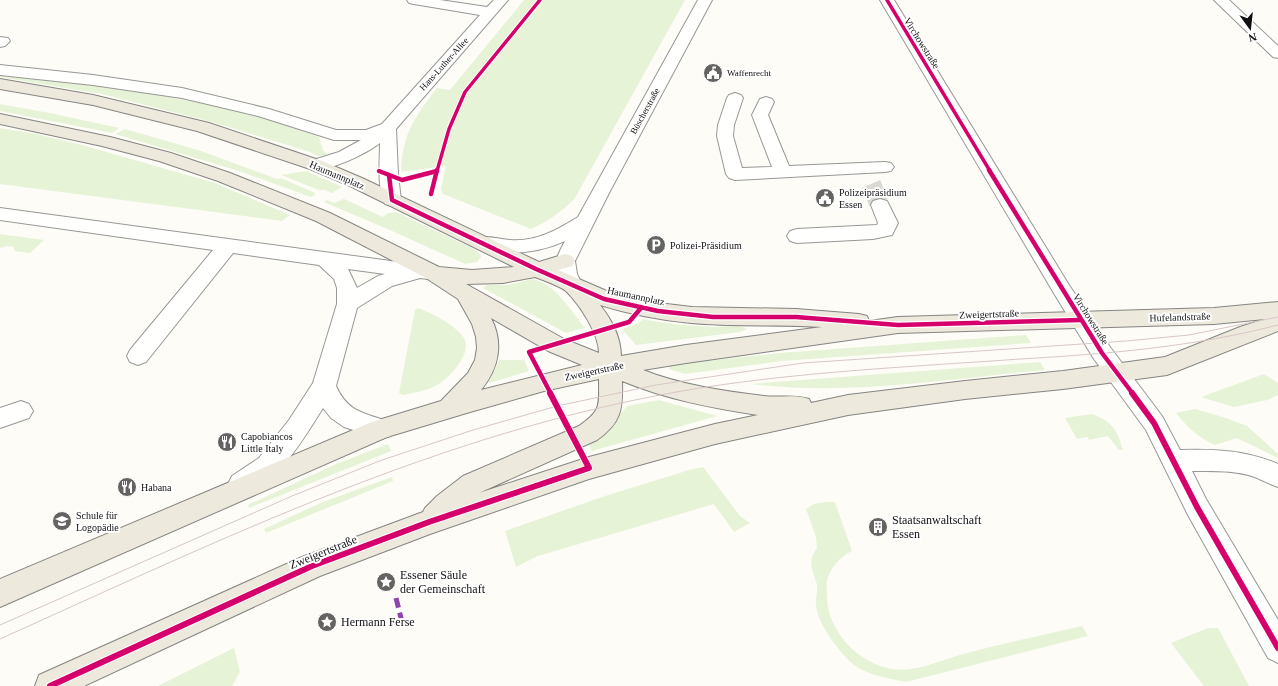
<svg xmlns="http://www.w3.org/2000/svg" width="1278" height="686" font-family="Georgia,serif">
<style>
.green{fill:#e7f3d7}
.lines{fill:none;stroke-linecap:round;stroke-linejoin:round}
.minor-tunnel{stroke:#dad9d4;stroke-width:20;stroke-dasharray:20 10;stroke-linecap:butt}
.minor-casing{stroke:#979795;stroke-width:2}
.major-casing{stroke:#858482;stroke-width:2}
.minor{fill:#fffffe;fill-rule:evenodd}
.major{fill:#ede9dc;fill-rule:evenodd}
.tram{stroke:#d9c6c7;stroke-width:1}
.quiet{stroke:#8e44ad;stroke-width:5;stroke-dasharray:10 5;stroke-linecap:butt}
.cycleway-far2-casing{stroke:#fff;stroke-width:5.5}
.cycleway-far1-casing{stroke:#fff;stroke-width:7}
.cycleway-casing{stroke:#fff;stroke-width:8}
.cycleway-far2{stroke:#d6006c;stroke-width:3.5}
.cycleway-far1{stroke:#d6006c;stroke-width:4.5}
.cycleway{stroke:#d6006c;stroke-width:6}
.labels{text-anchor:middle;dominant-baseline:central;stroke-width:4;stroke-linejoin:round;paint-order:stroke}
.far-street-label{font-size:9px;fill:#111;stroke:#fff}
.far-poi-label{font-size:9px;fill:#111;stroke:#fff;text-anchor:start}
.street-label{font-size:10px;fill:#111;stroke:#fff}
.poi-label{font-size:10px;fill:#111;stroke:#fff;text-anchor:start}
.near-poi-label{font-size:12px;fill:#111;stroke:#fff;text-anchor:start}
.near-street-label{font-size:12px;fill:#111;stroke:#fff}
</style>
<rect width="100%" height="100%" fill="#fdfcf7"/>
<!-- green -->
<g class="green">
<path d="M 524,0 L 685,0 L 575,198 C 562,212 548,221 531,229 L 443,194 L 441,189 L 446,166 L 401,172 C 402,134 415,117 437,88 L 450,90 Z"/>
<path d="M 0,73 C 105,86 220,99 319,137 L 323,150 L 328,155 L 317,156 L 310,152 L 212,122 L 102,94 L 0,77 Z"/>
<polygon points="0,104 55,114 119,128 112,133 0,111"/>
<polygon points="0,128 36,134 82,145 215,183 290,215 282,221 0,184"/>
<polygon points="125,129 201,151 277,179 281,178 315,193 315,195 311,197 239,171 115,134"/>
<polygon points="306,171 342,187 332,193 325,190 319,190 281,175"/>
<polygon points="344,199 383,217 388,213 396,212 472,248 480,254 481,257 477,262 465,264 392,231 324,202 327,200 334,203"/>
<polygon points="0,234 44,240 30,253 14,251 14,247 6,246 0,248"/>
<path d="M 532,279 C 555,283 571,311 585,328 L 566,333 L 483,288 L 487,285 L 508,285 Z"/>
<path d="M 418,308 C 432,313 459,327 465,340 C 471,355 448,380 435,386 C 426,391 413,393 403,395 L 399,393 L 415,310 Z"/>
<path d="M 643,319 C 666,324 690,326 714,327 C 724,327 738,324 747,329 L 740,332 L 636,345 L 622,329 L 639,323 Z"/>
<polygon points="1026,335 1031,343 782,361 685,374 669,369 669,366 678,364 780,353"/>
<polygon points="499,360 524,360 529,371 489,383 489,379 493,374"/>
<path d="M 1040,362 L 1045,370 C 947,379 848,396 750,384 Z"/>
<polygon points="1264,374 1278,383 1278,395 1267,400 1234,407 1201,397"/>
<polygon points="659,400 717,416 592,451 587,441 611,427 627,406"/>
<path d="M 1195,409 L 1226,418 L 1247,426 L 1278,454 L 1278,458 L 1237,438 L 1215,445 C 1199,438 1187,427 1176,413 Z"/>
<path d="M 1092,414 C 1112,421 1117,430 1123,450 L 1119,450 L 1108,436 L 1089,440 L 1088,437 L 1077,439 L 1065,418 Z"/>
<polygon points="388,444 391,451 249,508 248,505 336,464"/>
<polygon points="703,467 740,516 750,523 734,532 714,504 538,556 516,567 505,531 602,497 689,470"/>
<polygon points="392,477 393,481 266,533 264,529 323,502"/>
<path d="M 826,502 L 835,502 L 852,551 C 842,555 830,568 827,580 C 826,583 827,588 827,592 C 825,628 856,663 892,669 C 915,673 941,660 963,654 C 1002,644 1042,635 1082,626 L 1088,636 L 906,682 C 891,679 875,676 862,670 C 844,661 818,625 816,606 C 815,599 818,591 817,585 C 813,568 806,564 817,548 L 816,537 L 806,509 L 814,504 Z"/>
<polygon points="1208,628 1218,628 1249,686 1204,686 1171,643"/>
<polygon points="234,648 240,672 232,686 158,686"/>
</g>
<g class="lines">
<!-- minor-tunnel -->
<polyline class="minor-tunnel" points="871,184 880,205"/>
<!-- minor casing -->
<g class="minor-casing">
<g id="minor">
<path d="M 407,0 L 440,0 L 487,7 L 494,0 L 508,0 L 396,129 L 398,175 L 401,200 L 399,204 L 392,206 L 385,204 C 377,191 380,159 380,143 C 366,154 327,173 310,169 L 307,165 L 310,161 L 339,152 L 361,140 L 334,140 L 258,116 L 182,98 L 93,85 L 0,75 L 0,65 L 93,75 L 182,88 L 269,109 L 336,130 L 366,130 L 382,124 L 480,15 L 414,4 L 409,3 Z"/>
<path d="M 698,0 L 712,0 L 609,193 L 575,261 L 577,274 L 583,286 L 580,291 L 573,293 L 566,291 C 550,270 554,262 565,241 C 536,254 507,256 476,248 L 473,243 L 476,238 C 487,235 498,239 510,240 C 536,242 557,230 578,217 Z"/>
<path d="M 880,0 L 894,0 L 1069,285 L 1110,347 L 1162,416 L 1180,450 C 1215,449 1246,450 1278,464 L 1278,487 C 1269,484 1261,479 1252,476 C 1232,470 1212,471 1192,471 L 1206,499 L 1278,620 L 1278,663 L 1268,658 L 1188,515 L 1146,430 L 1094,359 L 1055,295 Z"/>
<polygon points="1214,0 1229,0 1278,46 1278,58 1273,57"/>
<polygon points="0,37 8,38 10,41 5,46 0,47"/>
<polygon points="735,93 741,95 743,98 734,125 733,136 742,168 772,167 752,115 760,99 766,97 772,99 774,102 768,115 789,166 885,162 891,163 894,167 891,171 885,172 735,180 729,178 726,174 717,136 718,125 727,98 729,95"/>
<polygon points="880,199 887,201 898,223 892,235 873,239 797,243 790,241 787,236 790,231 797,229 877,225 878,223 871,205 873,201"/>
<path d="M 0,208 L 435,267 L 438,272 L 435,277 L 428,279 L 420,278 L 392,286 L 357,308 L 336,386 C 348,413 365,413 390,422 L 393,429 L 390,436 L 381,439 L 344,427 L 331,418 L 323,408 C 302,441 280,481 241,495 L 232,492 L 228,484 L 232,476 L 259,458 L 289,420 L 313,383 L 337,304 L 337,288 L 334,279 L 319,265 L 233,253 L 146,362 L 138,365 L 130,362 L 127,356 L 130,350 L 213,250 L 0,220 ZM 348,269 L 385,274 L 378,276 L 357,288 Z"/>
<polygon points="21,401 29,404 33,411 29,418 0,428 0,408"/>
</g>
</g>
<!-- major casing -->
<g class="major-casing">
<path id="major" d="M 0,79 L 93,95 L 209,123 L 322,161 L 362,178 L 539,262 L 565,254 L 572,256 L 575,261 L 572,266 L 558,270 L 609,292 L 658,303 L 692,307 L 796,309 L 859,314 L 867,316 L 869,321 L 898,317 L 1214,308 L 1278,302 L 1278,331 L 1167,375 L 1063,389 L 965,399 L 848,415 L 715,444 L 589,479 L 430,534 L 320,576 L 84,686 L 35,686 L 39,675 L 302,557 L 423,512 L 425,508 L 437,496 L 463,476 L 579,426 C 602,410 599,405 599,379 L 544,391 L 470,412 L 387,437 L 0,607 L 0,579 L 372,422 L 441,401 L 468,373 L 475,360 L 477,348 L 476,337 L 472,324 L 458,299 L 426,278 L 316,221 L 218,181 L 159,161 L 102,146 L 0,124 L 0,114 L 110,137 L 171,153 L 230,173 L 330,213 L 439,267 L 472,270 L 514,267 L 350,186 L 310,169 L 197,131 L 93,105 L 0,89 ZM 535,277 C 543,280 560,286 566,291 C 580,305 599,334 599,353 L 564,339 L 466,284 L 503,283 ZM 600,305 C 629,314 660,320 691,323 C 734,327 779,324 822,327 L 686,345 L 621,356 C 621,338 612,320 600,305 ZM 491,318 L 548,351 L 582,365 L 481,390 C 499,368 504,343 491,318 ZM 1265,319 L 1240,327 L 1165,357 L 1063,371 L 965,381 L 848,395 L 811,403 L 809,399 C 794,394 779,398 764,396 C 723,391 681,385 643,370 L 686,363 L 898,333 L 1214,324 ZM 622,381 C 666,399 711,408 758,415 L 715,424 L 589,457 L 479,493 L 597,440 C 621,423 623,410 622,381 Z"/>
</g>
<!-- minor -->
<use href="#minor" class="minor"/>
<!-- major -->
<use href="#major" class="major"/>
<!-- tram -->
<g class="tram">
<polyline points="0,625 292,496 382,460 473,430 557,406 656,385 803,363 1126,341 1189,335 1278,317"/>
<path d="M 0,639 C 222,539 440,433 682,391 C 793,372 908,367 1020,359 C 1107,354 1193,347 1278,325"/>
</g>
<!-- quiet -->
<polyline class="quiet" points="396,598 403,626"/>
<!-- cycleway-far2 casing -->
<g class="cycleway-far2-casing">
<g id="cycleway-far2">
<polyline points="887,0 990,171"/>
<polyline points="437,171 449,129 465,92 540,0"/>
</g>
</g>
<!-- cycleway-far1 casing -->
<g class="cycleway-far1-casing">
<g id="cycleway-far1">
<polyline points="989,170 1102,353 1133,394"/>
<polyline points="379,171 402,180 437,171"/>
<polyline points="389,175 392,200 536,269 604,299 658,311 713,317 796,317 898,325 1081,320"/>
<polyline points="431,194 437,170"/>
<polyline points="551,394 529,352 629,322 641,308"/>
</g>
</g>
<!-- cycleway casing -->
<g class="cycleway-casing">
<g id="cycleway">
<polyline points="1132,393 1154,423 1197,507 1278,648"/>
<polyline points="50,686 312,566 429,522 589,468 550,393"/>
</g>
</g>
<!-- cycleway-far2 -->
<use href="#cycleway-far2" class="cycleway-far2"/>
<!-- cycleway-far1 -->
<use href="#cycleway-far1" class="cycleway-far1"/>
<!-- cycleway -->
<use href="#cycleway" class="cycleway"/>
</g>
<!-- icons -->
<defs>
<g id="civic-disc" transform="scale(1)"><circle r="9.5" fill="#646362" stroke="#fff"/><path d="M-.6-6.5H3V-4.5H.6V-3L4-1V1h2V6H-6V1h2V-1L-.6-3ZM-1.2 2.5V6h2.4V2.5Z" fill="#fff"/></g>
<g id="parking-disc" transform="scale(1)"><circle r="9.5" fill="#646362" stroke="#fff"/><path d="M-3.5-5.5H1a3.5 3.5 0 0 1 0 7H-1V5.5H-3.5ZM-1-3.4V-.6H.8a1.4 1.4 0 0 0 0-2.8Z" fill="#fff"/></g>
<g id="restaurant-disc" transform="scale(1)"><circle r="9.5" fill="#646362" stroke="#fff"/><path d="M-5-6h1v4h1v-4h1v4h1v-4h1v5L-1.5 .5V6h-2V.5L-5-1ZM5-6V6H3V1.5H1.5Q1.5-4 5-6Z" fill="#fff"/></g>
<g id="university-disc" transform="scale(1)"><circle r="9.5" fill="#646362" stroke="#fff"/><path d="M0-5L7-2L0 1L-7-2ZM-4 1L0 2.5L4 1V4Q0 6-4 4Z" fill="#fff"/></g>
<g id="building-disc" transform="scale(1)"><circle r="9.5" fill="#646362" stroke="#fff"/><path d="M-4-6H4V6H1V3H-1V6H-4ZM-2.5-4.3h1.7v1.8h-1.7ZM.8-4.3h1.7v1.8H.8ZM-2.5-1h1.7V.8h-1.7ZM.8-1h1.7V.8H.8Z" fill="#fff"/></g>
<g id="sight-disc" transform="scale(1)"><circle r="9.5" fill="#646362" stroke="#fff"/><path d="M0-6L1.8-2.2L6-1.7L2.9 1.2L3.7 5.4L0 3.3L-3.7 5.4L-2.9 1.2L-6-1.7L-1.8-2.2Z" fill="#fff"/></g>
</defs>
<g fill-rule="evenodd">
<use href="#civic-disc" x="713" y="73"/>
<use href="#civic-disc" x="825" y="198"/>
<use href="#parking-disc" x="656" y="245"/>
<use href="#restaurant-disc" x="227" y="442"/>
<use href="#restaurant-disc" x="127" y="487"/>
<use href="#university-disc" x="62" y="521"/>
<use href="#building-disc" x="878" y="527"/>
<use href="#sight-disc" x="386" y="582"/>
<use href="#sight-disc" x="327" y="622"/>
</g>
<g class="labels">
<!-- far-street labels -->
<g class="far-street-label">
<text transform="translate(444 64) rotate(-48)">Hans-Luther-Allee</text>
<text transform="translate(645 111) rotate(-61)">Büscherstraße</text>
</g>
<!-- far-poi labels -->
<g class="far-poi-label">
<text x="727" y="73">Waffenrecht</text>
</g>
<!-- street labels -->
<g class="street-label">
<text transform="translate(922 43) rotate(58)">Virchowstraße</text>
<text transform="translate(337 175) rotate(23)">Haumannplatz</text>
<text transform="translate(636 296) rotate(12)">Haumannplatz</text>
<text transform="translate(989 314) rotate(-2)">Zweigertstraße</text>
<text transform="translate(1180 317) rotate(-2)">Hufelandstraße</text>
<text transform="translate(1091 319) rotate(58)">Virchowstraße</text>
<text transform="translate(594 371) rotate(-12)">Zweigertstraße</text>
</g>
<!-- poi labels -->
<g class="poi-label">
<text x="839" y="192">Polizeipräsidium<tspan x="839" dy="12">Essen</tspan></text>
<text x="670" y="245">Polizei-Präsidium</text>
<text x="241" y="436">Capobiancos<tspan x="241" dy="12">Little Italy</tspan></text>
<text x="141" y="487">Habana</text>
<text x="76" y="515">Schule für<tspan x="76" dy="12">Logopädie</tspan></text>
</g>
<!-- near-poi labels -->
<g class="near-poi-label">
<text x="892" y="520">Staatsanwaltschaft<tspan x="892" dy="14">Essen</tspan></text>
<text x="400" y="575">Essener Säule<tspan x="400" dy="14">der Gemeinschaft</tspan></text>
<text x="341" y="622">Hermann Ferse</text>
</g>
<!-- near-street labels -->
<g class="near-street-label">
<text transform="translate(323 552) rotate(-22)">Zweigertstraße</text>
</g>
</g>
<!-- north arrow -->
<g transform="translate(1250 28) rotate(165)" stroke="#ffffff" stroke-width="3" paint-order="stroke">
<path d="M0-3L7 15L0 10L-7 15Z" fill="#111111"/>
<text y="-6" font-size="11" font-weight="bold" text-anchor="middle" fill="#111111">N</text>
</g>
</svg>
